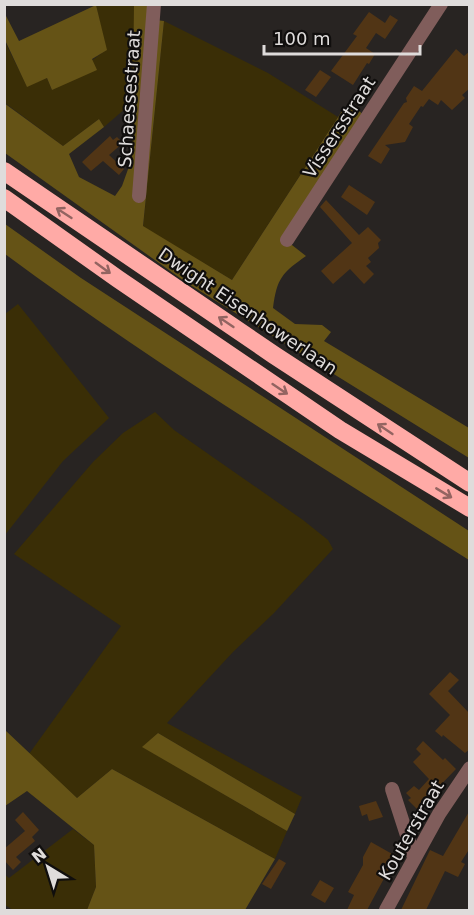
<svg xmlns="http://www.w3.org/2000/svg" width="474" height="915" font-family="'DejaVu Sans',sans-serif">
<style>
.green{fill:#3a2e06}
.forest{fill:#655316}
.building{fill:#513515}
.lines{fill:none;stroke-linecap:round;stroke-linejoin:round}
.minor{stroke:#805d5b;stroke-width:14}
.highway{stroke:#ffaaa6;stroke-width:18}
.oneway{stroke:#936461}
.labels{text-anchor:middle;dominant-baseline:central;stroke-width:4.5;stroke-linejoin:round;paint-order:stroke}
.street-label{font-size:18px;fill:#dfdcdb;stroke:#100e0d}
</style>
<rect width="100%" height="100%" fill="#282422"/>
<!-- green -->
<g class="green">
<polygon points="96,5 134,5 134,101 104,127 99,119 63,146 5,103 4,40 27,86 47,78 52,90 106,50"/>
<polygon points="164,21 268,73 338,117 232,280 143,227"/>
<polygon points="18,304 109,418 63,461 5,535 5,314"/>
<polygon points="155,412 174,430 303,520 328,540 333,549 274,613 233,652 167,723 302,797 295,814 158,733 143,747 287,831 275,859 112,769 77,798 29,754 121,626 14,554 93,462 123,433"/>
<polygon points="73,829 94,845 96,887 87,910 13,910 5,905 4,874 9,878"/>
</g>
<!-- forest -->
<g class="forest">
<polygon points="96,5 107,50 92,59 97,70 52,90 47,78 27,87 5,40 5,14 19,41"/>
<path d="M 134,5 L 149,5 L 148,19 L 164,21 L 143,226 L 232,280 L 342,111 C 352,107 356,107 363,115 L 283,238 L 306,256 C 282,273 277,278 273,308 L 295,324 L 322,325 L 331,332 L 324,341 L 469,428 L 469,458 L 187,283 L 5,153 L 4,103 L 63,146 L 99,119 L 104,127 L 69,154 L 79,177 L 115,196 L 122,186 L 132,158 Z"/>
<path d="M 5,224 L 81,278 L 469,531 L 469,560 C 312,461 154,364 5,254 Z"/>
<polygon points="5,730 77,798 112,769 275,859 245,910 87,910 96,887 94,845 27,791 5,806"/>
<polygon points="158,733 295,814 287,831 142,747"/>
</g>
<!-- building -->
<g class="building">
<polygon points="369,12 385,23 390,15 398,20 385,39 376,33 366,48 375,54 369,64 367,63 353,85 331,71 357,36 353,34"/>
<polygon points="456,49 464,56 470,51 470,88 462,95 465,98 452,110 441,100 438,105 429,99 423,107 421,106 409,124 413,127 405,142 385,145 390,149 381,164 368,156 404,103 407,102 406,98 414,86 422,91"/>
<polygon points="320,70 331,77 316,97 305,90"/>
<polygon points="110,136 113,140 117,137 123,143 109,155 124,169 119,175 103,161 91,171 82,162"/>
<polygon points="349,185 375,202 367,215 341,197"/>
<polygon points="326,200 359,235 368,227 381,240 378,243 379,248 368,258 371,262 366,266 374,274 364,284 350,269 333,284 321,271 352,243 320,207"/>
<polygon points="450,672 459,680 448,691 470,714 470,749 465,753 443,735 442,737 435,731 450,715 429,694"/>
<polygon points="423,741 443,760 445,758 456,769 426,800 428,802 419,811 408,800 411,798 406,793 414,786 419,790 429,779 413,762 421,754 416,749"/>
<polygon points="376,801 383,817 369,821 367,814 362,816 359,806"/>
<polygon points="470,810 470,848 461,862 465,864 458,877 445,871 426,910 401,910 430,850 443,856"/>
<polygon points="23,812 39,830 32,837 35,841 16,857 21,862 13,870 4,860 4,849 25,831 15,820"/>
<polygon points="371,842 394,855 391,859 394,860 367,910 347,910 354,895 348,892 363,865 363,857"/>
<polygon points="279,859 286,863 271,889 262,884"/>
<polygon points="320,880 334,888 325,903 311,895"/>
</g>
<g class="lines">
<!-- minor -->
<g class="minor">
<polyline points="139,196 154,4"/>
<polyline points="287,240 441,4"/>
<polyline points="392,789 414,857"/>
<polyline points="386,910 439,814 470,768"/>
</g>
<!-- highway -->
<g class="highway">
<polyline points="4,171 274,355 470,483"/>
<polyline points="4,198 118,279 340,430 470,508"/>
</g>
</g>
<!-- one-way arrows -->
<defs><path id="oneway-shaft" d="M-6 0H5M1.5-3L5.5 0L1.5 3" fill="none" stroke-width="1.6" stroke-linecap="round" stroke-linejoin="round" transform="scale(1.5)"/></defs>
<g class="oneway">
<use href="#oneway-shaft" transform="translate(64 213) rotate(-147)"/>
<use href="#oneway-shaft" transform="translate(103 268) rotate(36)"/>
<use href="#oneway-shaft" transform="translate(226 322) rotate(-146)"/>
<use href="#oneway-shaft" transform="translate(280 389) rotate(34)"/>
<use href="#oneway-shaft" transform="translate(385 429) rotate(-146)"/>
<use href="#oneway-shaft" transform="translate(444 493) rotate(31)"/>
</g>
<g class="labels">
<!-- street labels -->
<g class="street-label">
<text transform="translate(129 99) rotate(-86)">Schaessestraat</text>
<text transform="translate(339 127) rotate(-57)">Vissersstraat</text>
<text transform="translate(248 311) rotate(34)">Dwight Eisenhowerlaan</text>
<text transform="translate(411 830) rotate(-60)">Kouterstraat</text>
</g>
</g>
<!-- border -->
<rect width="474" height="915" fill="none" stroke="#dfdcdb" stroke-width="12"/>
<!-- north arrow -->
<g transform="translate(48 867) rotate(322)" stroke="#100e0d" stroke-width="4.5" paint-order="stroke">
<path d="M0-4.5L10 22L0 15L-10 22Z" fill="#dfdcdb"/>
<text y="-9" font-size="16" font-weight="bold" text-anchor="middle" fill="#dfdcdb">N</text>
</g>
<!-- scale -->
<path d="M264 45v9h156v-9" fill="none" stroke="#dfdcdb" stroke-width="3"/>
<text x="273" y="45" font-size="18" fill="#dfdcdb" stroke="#100e0d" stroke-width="4.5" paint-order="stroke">100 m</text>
</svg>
